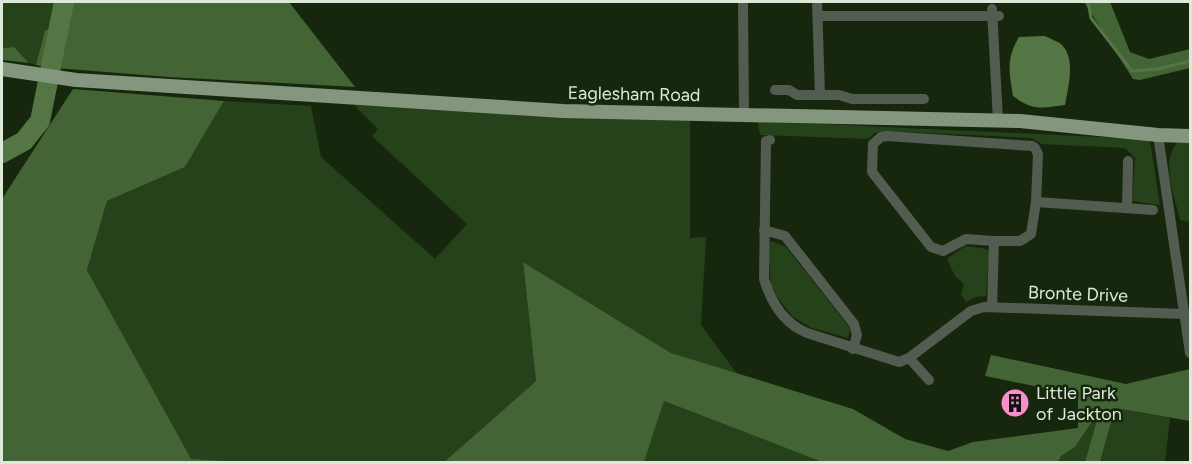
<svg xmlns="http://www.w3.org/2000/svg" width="1192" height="464" font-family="Figtree,sans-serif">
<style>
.green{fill:#26421a}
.forest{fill:#436434}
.water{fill:#547645}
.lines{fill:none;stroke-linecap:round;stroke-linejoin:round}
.stream{stroke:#547645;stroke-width:3}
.river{stroke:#547645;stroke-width:20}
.minor{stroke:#535c50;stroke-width:10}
.major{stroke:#85967e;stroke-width:14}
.labels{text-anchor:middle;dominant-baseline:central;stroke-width:5;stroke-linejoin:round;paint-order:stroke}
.street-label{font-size:18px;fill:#dce8d8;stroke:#16270e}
.poi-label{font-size:18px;fill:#dce8d8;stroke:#16270e;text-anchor:start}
</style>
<rect width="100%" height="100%" fill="#16270e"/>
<!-- green -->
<g class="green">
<polygon points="2,2 61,2 55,28 45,30 36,65 29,63 14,47 2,48"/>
<polygon points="224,101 311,106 321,157 435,259 467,224 372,136 378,129 354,105 690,120 690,238 706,237 701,325 737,374 671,353 523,262 536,381 444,462 242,462 191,460 87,270 107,201 185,167"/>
<polygon points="758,121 1142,139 1150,141 1160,205 1132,201 1135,158 1125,148 1042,144 1031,138 887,131 874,133 868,139 760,135"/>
<path d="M 1181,139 L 1190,140 L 1190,222 L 1180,220 C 1175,196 1158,157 1181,139 Z"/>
<polygon points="771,241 786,247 850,328 848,338 812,328 793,317 778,298 771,286 768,247"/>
<polygon points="965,246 987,249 989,253 986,296 975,297 966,302 961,294 964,284 955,276 947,259"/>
<polygon points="664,401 822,462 644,462"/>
<polygon points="1102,408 1085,462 1058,462 1060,456 1075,447"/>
<polygon points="1115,408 1170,418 1165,462 1100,462"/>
</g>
<!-- forest -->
<g class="forest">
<polygon points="68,2 289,2 355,87 168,77 56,68"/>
<polygon points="1084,2 1110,2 1130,52 1149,59 1190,49 1190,68 1140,80 1133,79"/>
<polygon points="55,28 47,67 36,65 45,30"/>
<polygon points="14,47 29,63 2,60 2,48"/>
<polygon points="73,89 224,101 185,167 107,201 87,270 191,459 242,462 2,462 2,199"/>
<polygon points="523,262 671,353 853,409 905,439 948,451 973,442 1078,428 1078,395 985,376 991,355 1126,384 1190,369 1190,421 1115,408 1100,462 1085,462 1100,410 1075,447 1061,456 1058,462 822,462 664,401 644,462 444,462 536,381"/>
</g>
<!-- water -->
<g class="water">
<polygon points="61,2 68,2 56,68 47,67"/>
<path d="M 1045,36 C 1050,39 1058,41 1062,45 C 1076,59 1068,88 1065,105 C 1041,108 1033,111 1013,96 C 1009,71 1006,59 1019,37 Z"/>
</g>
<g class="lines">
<!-- stream -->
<polyline class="stream" points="1088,2 1091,18 1132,71 1158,69 1190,61"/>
<!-- river -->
<polyline class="river" points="2,153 24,141 40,121 64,2"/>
<!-- minor -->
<g class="minor">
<polyline points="743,2 744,113"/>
<polyline points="817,2 820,95"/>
<polyline points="992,9 998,120"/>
<polyline points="818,16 999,16"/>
<polyline points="775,90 789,90 797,95 839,95 852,99 924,99"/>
<polyline points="1158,135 1190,353"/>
<polygon points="887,136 1032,146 1035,148 1038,154 1036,202 1031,234 1020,241 994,241 966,239 943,251 931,247 872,172 873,144 881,137"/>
<path d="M 770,140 L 766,141 L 764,279 C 771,302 783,323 807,333 L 899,362 L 909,358 L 971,311 L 984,307 L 1184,314"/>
<polyline points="1036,202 1153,210"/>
<polyline points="1127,208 1128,161"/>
<polyline points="764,230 785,236 854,324 857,335 853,349"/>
<polyline points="992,307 994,241"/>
<polyline points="909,358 929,380"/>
</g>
<!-- major -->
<polyline class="major" points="2,69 76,80 563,111 1020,121 1158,135 1190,136"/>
</g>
<!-- icons -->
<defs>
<g id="building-disc" transform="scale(1.5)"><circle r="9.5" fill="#f98fca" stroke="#16270e"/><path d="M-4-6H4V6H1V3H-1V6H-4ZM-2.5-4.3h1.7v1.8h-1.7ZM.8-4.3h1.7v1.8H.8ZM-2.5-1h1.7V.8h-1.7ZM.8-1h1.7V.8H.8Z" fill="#111"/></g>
</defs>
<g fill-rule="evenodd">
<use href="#building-disc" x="1015" y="403"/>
</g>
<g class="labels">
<!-- street labels -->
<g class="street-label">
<text transform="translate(634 94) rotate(1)">Eaglesham Road</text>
<text transform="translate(1078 294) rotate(2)">Bronte Drive</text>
</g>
<!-- poi labels -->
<g class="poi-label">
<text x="1036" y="393">Little Park<tspan x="1036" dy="21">of Jackton</tspan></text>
</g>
</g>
<!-- border -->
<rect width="1192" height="464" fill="none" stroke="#dce8d8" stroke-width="6"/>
</svg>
